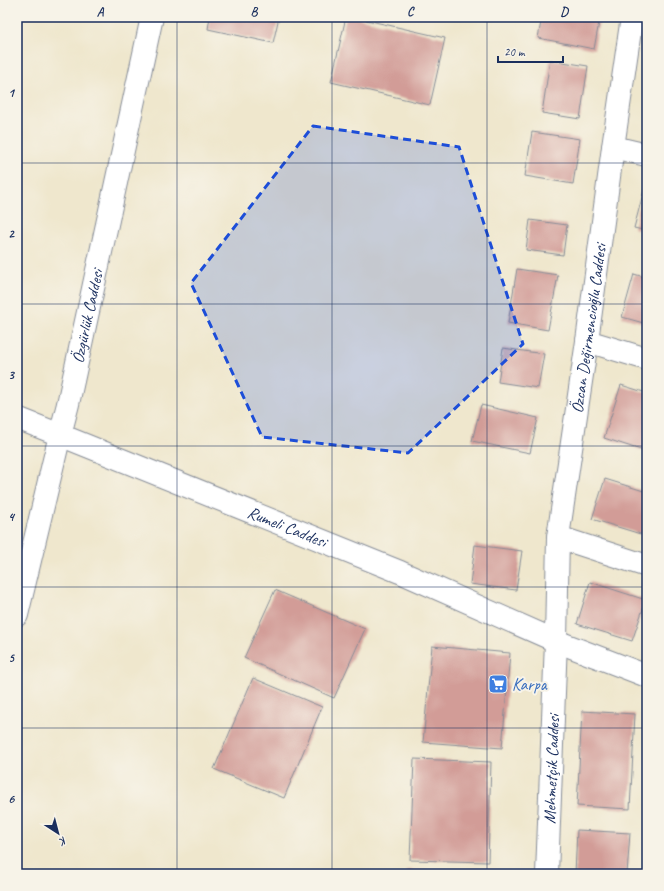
<svg xmlns="http://www.w3.org/2000/svg" width="664" height="891" font-family="Caveat,sans-serif">
<style>
.building{fill:#d29c97}
.lines{fill:none;stroke-linecap:round;stroke-linejoin:round}
.minor-casing{stroke:#858b96;stroke-width:24}
.major-casing{stroke:#858b96;stroke-width:24}
.minor{stroke:#fff;stroke-width:22}
.major{stroke:#fff;stroke-width:22}
.marked{fill:#1d4ed8;fill-opacity:0.2;stroke:#1d4ed8;stroke-width:3;stroke-dasharray:8 5;stroke-linejoin:round}
.grid{fill:none;stroke:#1b2f5e;stroke-width:1;stroke-opacity:0.55}
.labels{text-anchor:middle;dominant-baseline:central;stroke-width:4;stroke-linejoin:round;paint-order:stroke}
.street-label{font-size:17px;fill:#1b2f5e;stroke:#f7f3e8}
.shop-label{font-size:17px;fill:#366cbe;stroke:#f7f3e8;text-anchor:start}
.neatline{fill:none;stroke:#1b2f5e;stroke-width:1.5}
.grid-label{font-size:13px;text-anchor:middle;font-weight:bold;fill:#1b2f5e}
</style>
<rect width="100%" height="100%" fill="#f7f3e8"/>
<filter id="ink" filterUnits="userSpaceOnUse"><feTurbulence type="fractalNoise" baseFrequency=".025" numOctaves="2"/><feDisplacementMap in="SourceGraphic" scale="8" xChannelSelector="R" yChannelSelector="G"/><feConvolveMatrix kernelMatrix="1 2 1 2 8 2 1 2 1" color-interpolation-filters="sRGB"/></filter>
<filter id="wash" filterUnits="userSpaceOnUse"><feTurbulence type="fractalNoise" baseFrequency=".012" numOctaves="4" result="noise"/><feDisplacementMap in="SourceGraphic" scale="16" xChannelSelector="R" yChannelSelector="G"/><feGaussianBlur stdDeviation="0.9" result="paint"/><feColorMatrix in="noise" values="0 0 0 0 0 0 0 0 0 0 0 0 0 0 0 0 0 1.4 0 .05"/><feComposite in="paint" operator="in"/></filter>
<g filter="url(#wash)">
<rect width="100%" height="100%" fill="#efe7cd"/>
<g id="blocks">
<!-- building -->
<g class="building">
<polygon points="210,17 279,17 273,43 208,29"/>
<polygon points="346,17 353,17 445,38 430,105 331,82"/>
<polygon points="542,17 600,17 594,49 538,38"/>
<polygon points="550,60 588,66 580,119 542,113"/>
<polygon points="532,132 580,139 573,184 525,176"/>
<polygon points="645,186 647,187 647,231 634,228"/>
<polygon points="530,220 567,225 563,255 526,250"/>
<polygon points="517,269 558,275 548,330 508,323"/>
<polygon points="634,274 647,278 647,324 622,317"/>
<polygon points="503,348 544,354 538,388 498,382"/>
<polygon points="621,385 647,393 647,452 604,438"/>
<polygon points="481,405 538,418 530,453 472,441"/>
<polygon points="605,479 647,492 647,536 592,519"/>
<polygon points="475,545 522,551 516,590 470,584"/>
<polygon points="590,582 646,600 632,641 577,624"/>
<polygon points="275,590 365,629 334,698 244,658"/>
<polygon points="432,646 510,653 502,748 423,742"/>
<polygon points="253,678 322,707 284,798 214,769"/>
<polygon points="582,711 635,714 630,809 577,806"/>
<polygon points="414,759 491,762 488,862 410,860"/>
<polygon points="577,830 630,833 627,874 575,874"/>
<polygon points="407,870 484,873 484,874 407,874"/>
</g>
</g>
</g>
<g filter="url(#ink)">
<use href="#blocks" fill-opacity="0" stroke="#858b96" stroke-width="1"/>
<g class="lines">
<!-- minor casing -->
<g class="minor-casing">
<g id="minor">
<polyline points="613,147 647,155"/>
<polyline points="587,341 647,359"/>
<polyline points="17,418 60,435"/>
<polyline points="558,537 647,566"/>
<path id="s1" d="M 547,874 L 556,641 L 558,537 L 587,341 L 613,147 L 632,17"/>
</g>
</g>
<!-- major casing -->
<g class="major-casing">
<g id="major">
<path id="s2" d="M 60,435 L 400,572 L 556,641 L 647,676"/>
<path id="s3" d="M 17,615 L 53,464 L 60,435 L 68,404 L 152,17"/>
</g>
</g>
<!-- minor -->
<use href="#minor" class="minor"/>
<!-- major -->
<use href="#major" class="major"/>
</g>
</g>
<!-- marked area -->
<path class="marked" d="M 313,126 L 459,147 L 523,344 L 408,453 L 262,437 L 191,283 Z"/>
<!-- grid -->
<path class="grid" d="M 177,17 L 177,874M 332,17 L 332,874M 487,17 L 487,874M 17,163 L 647,163M 17,304 L 647,304M 17,446 L 647,446M 17,587 L 647,587M 17,728 L 647,728"/>
<!-- icons -->
<defs>
<g id="supermarket-square" transform="scale(1)"><rect x="-9" y="-9" width="18" height="18" rx="4" fill="#3f7fe0" stroke="#f7f3e8"/><path d="M-6-5.5h2.5l.6 2H6L4.5 2H-2.5L-4.4-4H-6ZM-1.5 3.2a1.3 1.3 0 1 0 .1 0ZM3 3.2a1.3 1.3 0 1 0 .1 0Z" fill="#fff"/></g>
</defs>
<g fill-rule="evenodd">
<use href="#supermarket-square" x="498" y="684"/>
</g>
<g class="labels">
<!-- street labels -->
<g class="street-label">
<text stroke="none"><textPath href="#s3" startOffset="307">Özgürlük Caddesi</textPath></text>
<text stroke="none"><textPath href="#s1" startOffset="548">Özcan Değirmencioğlu Caddesi</textPath></text>
<text stroke="none"><textPath href="#s2" startOffset="245">Rumeli Caddesi</textPath></text>
<text stroke="none"><textPath href="#s1" startOffset="105">Mehmetçik Caddesi</textPath></text>
</g>
<!-- shop labels -->
<g class="shop-label">
<text x="512" y="684">Karpa</text>
</g>
</g>
<!-- margin -->
<rect width="664" height="891" fill="none" stroke="#f7f3e8" stroke-width="44"/>
<!-- north arrow -->
<g transform="translate(58 833) rotate(144)" stroke="#f7f3e8" stroke-width="3" paint-order="stroke">
<path d="M0-3L7 15L0 10L-7 15Z" fill="#1b2f5e"/>
<text y="-6" font-size="11" font-weight="bold" text-anchor="middle" fill="#1b2f5e">K</text>
</g>
<!-- scale -->
<path d="M498 56v6h65v-6" fill="none" stroke="#1b2f5e" stroke-width="2"/>
<text x="504" y="56" font-size="12" fill="#1b2f5e" stroke="#f7f3e8" stroke-width="3" paint-order="stroke">20 m</text>
<rect x="22" y="22" width="620" height="847" class="neatline"/>
<g class="grid-label">
<text x="100" y="16">A</text>
<text x="254" y="16">B</text>
<text x="410" y="16">C</text>
<text x="564" y="16">D</text>
<text x="11" y="97">1</text>
<text x="11" y="238">2</text>
<text x="11" y="379">3</text>
<text x="11" y="521">4</text>
<text x="11" y="662">5</text>
<text x="11" y="803">6</text>
</g>
</svg>
